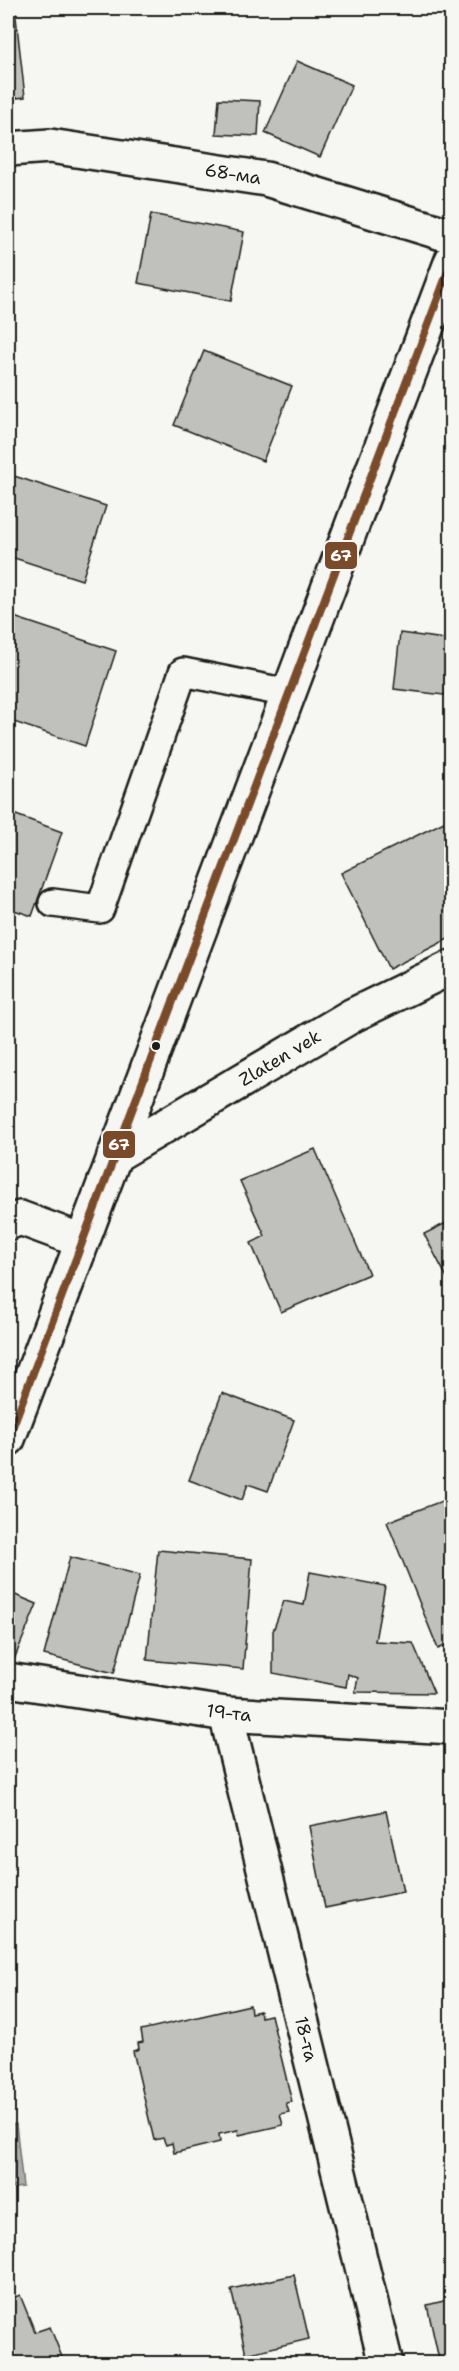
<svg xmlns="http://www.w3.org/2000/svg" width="459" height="2371" font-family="'Shantell Sans',sans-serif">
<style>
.water{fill:#acaca9;stroke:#727271;stroke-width:1.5}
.building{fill:#c0c0bd;stroke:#1c1c1c;stroke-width:1.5}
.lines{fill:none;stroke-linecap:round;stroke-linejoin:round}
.service-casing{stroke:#1c1c1c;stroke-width:32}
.minor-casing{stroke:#1c1c1c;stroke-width:38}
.tertiary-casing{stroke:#1c1c1c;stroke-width:38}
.service{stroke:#f6f6f2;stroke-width:27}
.minor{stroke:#f6f6f2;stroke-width:33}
.tertiary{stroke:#f6f6f2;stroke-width:33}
.bus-1-casing{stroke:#f6f6f2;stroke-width:12}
.bus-1{stroke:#7a4b2a;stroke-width:8}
.bus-dot{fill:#1c1c1c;stroke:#f6f6f2;stroke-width:2}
.labels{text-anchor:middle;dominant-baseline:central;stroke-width:5;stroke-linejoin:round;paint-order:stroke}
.street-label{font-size:18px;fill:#1c1c1c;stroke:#f6f6f2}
.line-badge{stroke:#f6f6f2;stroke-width:2}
.badge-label{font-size:16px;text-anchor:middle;font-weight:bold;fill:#fff}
</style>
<rect width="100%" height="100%" fill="#f6f6f2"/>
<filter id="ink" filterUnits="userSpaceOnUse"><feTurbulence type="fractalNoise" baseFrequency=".0167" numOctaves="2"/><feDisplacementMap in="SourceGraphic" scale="12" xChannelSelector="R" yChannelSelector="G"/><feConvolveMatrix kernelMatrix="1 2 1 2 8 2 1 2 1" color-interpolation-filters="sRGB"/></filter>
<g filter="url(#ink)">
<!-- water -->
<polygon class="water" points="16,2124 23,2187 8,2189 8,2125"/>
<!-- building -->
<g class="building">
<polygon points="8,8 15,8 25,97 8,99"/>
<polygon points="297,61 352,85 320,157 265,133"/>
<polygon points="219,99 260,101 258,136 216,134"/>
<polygon points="151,214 244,232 231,301 138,283"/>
<polygon points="204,351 292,386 263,461 174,425"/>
<polygon points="8,474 106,506 82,580 8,556"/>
<polygon points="8,615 116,651 85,746 8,720"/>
<polygon points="400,633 452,640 452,696 394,689"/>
<polygon points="8,812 62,832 32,916 8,908"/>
<polygon points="452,818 452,937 389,969 341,873"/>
<polygon points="315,1149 369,1274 281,1312 251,1243 265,1236 240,1181"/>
<polygon points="452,1220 452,1287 424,1234"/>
<polygon points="222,1393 294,1420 268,1491 248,1484 242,1500 189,1480"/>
<polygon points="452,1497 452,1643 438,1649 387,1522"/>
<polygon points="158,1550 252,1559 243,1669 147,1660"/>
<polygon points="70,1557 140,1575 114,1673 44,1655"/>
<polygon points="310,1572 385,1586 375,1641 413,1643 434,1693 355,1692 358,1678 348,1674 346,1687 273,1673 273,1631 284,1601 304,1605"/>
<polygon points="8,1592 37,1604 13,1662 8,1660"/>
<polygon points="386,1811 403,1892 325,1908 309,1826"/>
<polygon points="250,2005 251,2013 260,2011 261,2017 271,2015 292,2102 286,2103 289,2112 280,2114 283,2125 239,2135 238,2130 219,2134 220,2142 174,2153 172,2143 166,2145 163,2138 154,2140 133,2051 139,2049 138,2043 143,2042 141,2030"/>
<polygon points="294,2275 309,2339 246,2354 231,2289"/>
<polygon points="20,2295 35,2332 50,2327 64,2362 8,2364 8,2300"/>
<polygon points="452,2299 452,2364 440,2364 427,2305"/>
</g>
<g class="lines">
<!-- service casing -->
<g class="service-casing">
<polyline id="service" points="53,903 100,909 183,672 288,693"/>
</g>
<!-- minor casing -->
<g class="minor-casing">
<g id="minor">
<polyline points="8,149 50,146 266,179 452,236"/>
<polyline points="114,1156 353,1015 452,967"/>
<polyline points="8,1223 20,1218 82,1241"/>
<polyline points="8,1680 226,1714 452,1727"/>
<polyline points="226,1714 386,2364"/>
</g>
</g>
<!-- tertiary casing -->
<g class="tertiary-casing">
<polyline id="tertiary" points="8,1439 452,260"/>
</g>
<!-- service -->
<use href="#service" class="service"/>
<!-- minor -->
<use href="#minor" class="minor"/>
<!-- tertiary -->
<use href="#tertiary" class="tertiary"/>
<!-- bus-1 casing -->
<g class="bus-1-casing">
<polyline id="bus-1" points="8,1439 452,261"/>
</g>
<!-- bus-1 -->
<use href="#bus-1" class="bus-1"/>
</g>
</g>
<!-- markers -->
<circle class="bus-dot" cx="156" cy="1046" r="5"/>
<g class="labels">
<!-- street labels -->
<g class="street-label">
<text transform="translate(233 174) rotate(9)">68-ма</text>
<text transform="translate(280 1058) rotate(-31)">Zlaten vek</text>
<text transform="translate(229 1713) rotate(6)">19-та</text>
<text transform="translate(306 2039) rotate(76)">18-та</text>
</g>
</g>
<g class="line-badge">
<rect x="324" y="541" width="34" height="29" rx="6" fill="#7a4b2a"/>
<rect x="102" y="1130" width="34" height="29" rx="6" fill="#7a4b2a"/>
</g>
<g class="badge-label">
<text x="341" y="561">67</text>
<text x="119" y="1150">67</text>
</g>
<!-- margin -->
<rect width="459" height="2371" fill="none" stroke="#f6f6f2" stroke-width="30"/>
<rect x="15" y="15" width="429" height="2341" fill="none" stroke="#1c1c1c" stroke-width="2" filter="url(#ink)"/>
</svg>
